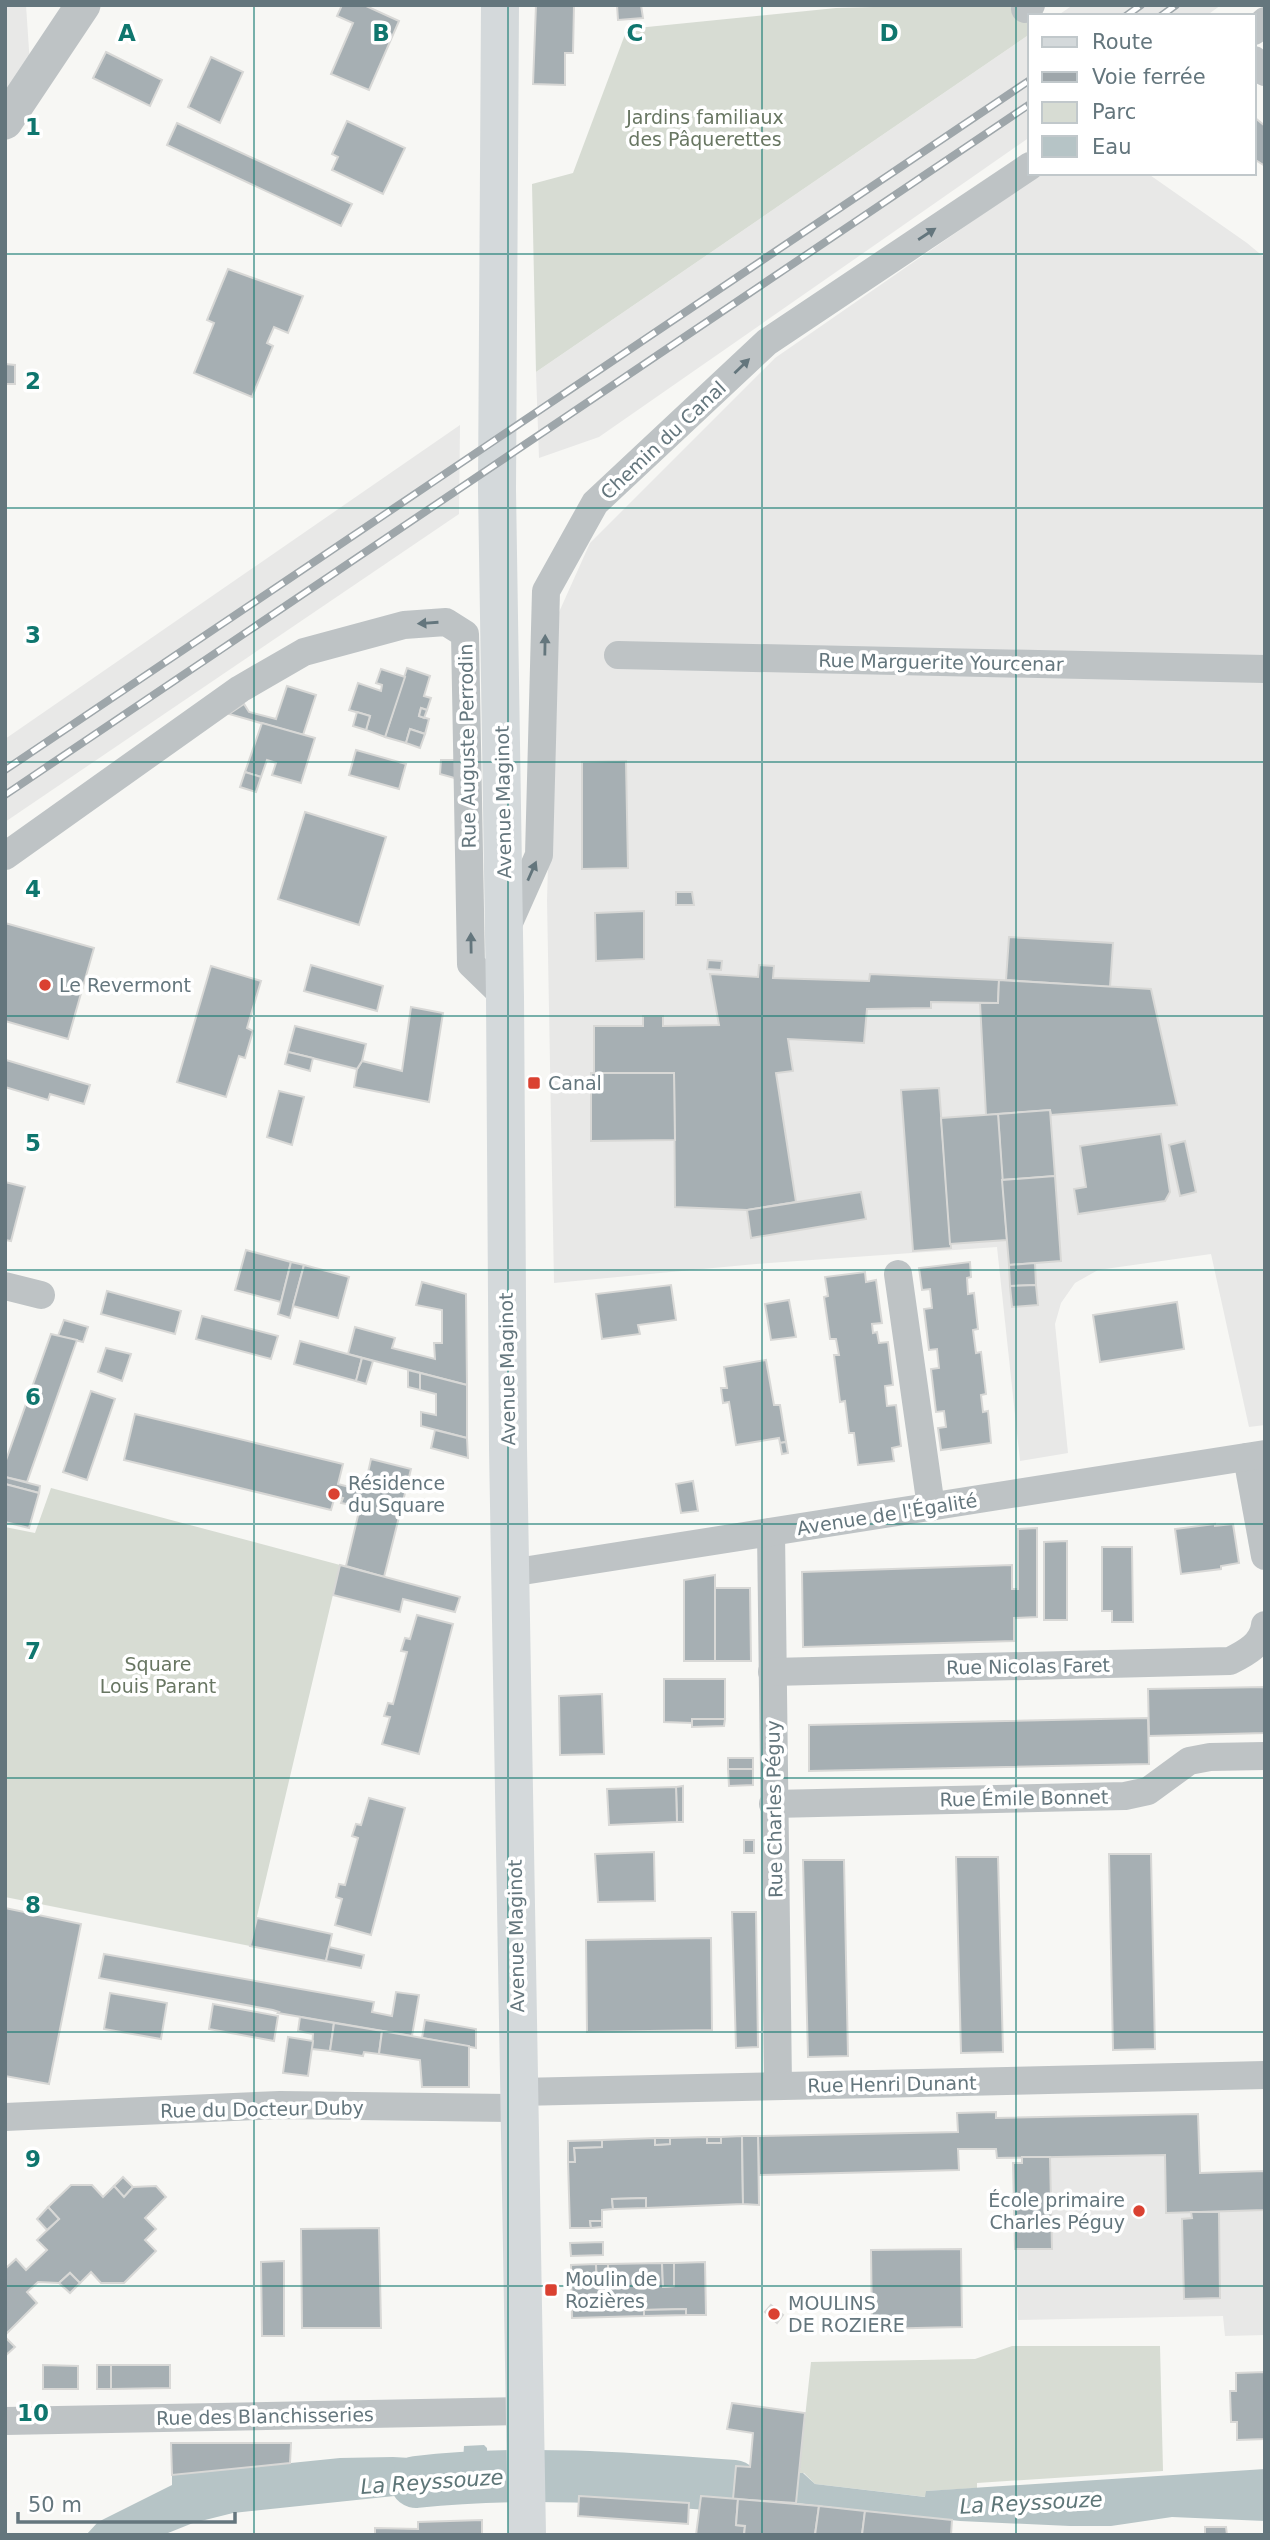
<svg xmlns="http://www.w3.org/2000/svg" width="1270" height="2540" font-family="'DejaVu Sans',sans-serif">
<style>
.built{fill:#e8e8e7}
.green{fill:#d7dcd3}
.water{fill:#b6c4c6}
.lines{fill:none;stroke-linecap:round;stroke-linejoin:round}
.river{stroke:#b6c4c6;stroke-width:52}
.building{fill:#a6afb3;stroke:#d8d8d6;stroke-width:2}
.minor{stroke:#bec3c5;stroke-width:28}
.tertiary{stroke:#bec3c5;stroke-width:35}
.secondary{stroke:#d4d9db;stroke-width:38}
.rail-casing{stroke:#9ea6aa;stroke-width:8}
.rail{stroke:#fff;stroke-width:5;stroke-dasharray:16;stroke-linecap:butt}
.oneway{fill:#64767d}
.grid{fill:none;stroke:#0f766e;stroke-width:2;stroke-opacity:0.55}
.poi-dot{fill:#da4131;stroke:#fff;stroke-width:2.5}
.labels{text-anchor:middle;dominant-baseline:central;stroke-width:7;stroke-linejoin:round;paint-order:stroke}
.park-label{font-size:19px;fill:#687662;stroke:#fff}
.street-label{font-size:19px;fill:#64767d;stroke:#fff}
.poi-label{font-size:19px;fill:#64767d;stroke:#fff;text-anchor:start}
.water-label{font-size:21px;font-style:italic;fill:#5e7678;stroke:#fff}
.grid-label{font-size:23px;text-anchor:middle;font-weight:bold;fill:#0f766e;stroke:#fff;stroke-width:7;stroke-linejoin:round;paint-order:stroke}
</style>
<rect width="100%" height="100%" fill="#f7f7f4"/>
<!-- built -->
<g class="built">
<polygon points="5,5 26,5 31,80 5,122"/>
<polygon points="1073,5 1221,5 1206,16 1057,16"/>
<polygon points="1030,34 1030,137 599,437 539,458 536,372"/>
<polygon points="1042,173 1147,173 1247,243 1265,258 1265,1425 1249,1427 1211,1254 1098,1270 1075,1283 1061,1303 1055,1324 1068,1453 1020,1461 997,1247 756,1264 554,1283 547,900 555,621 590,543 775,358"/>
<polygon points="460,425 459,514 5,822 5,739"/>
<polygon points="1198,2114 1200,2172 1265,2171 1265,2335 1225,2336 1223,2316 1018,2320 1013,2163 1022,2163 1022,2157 997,2158 996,2118"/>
</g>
<!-- green -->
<g class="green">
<polygon points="949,5 1017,5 1030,16 1030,34 536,372 532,184 573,173 627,29 836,8"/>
<polygon points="51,1488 340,1565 250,1946 5,1897 5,1527 35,1533"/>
<polygon points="1012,2346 1160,2346 1163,2471 977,2483 977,2488 926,2491 926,2497 815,2484 804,2473 799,2473 811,2362 975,2359"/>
</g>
<!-- water -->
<g class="water">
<polygon points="484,2445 487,2448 488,2491 423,2493 233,2513 193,2523 163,2535 86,2535 98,2522 172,2485 172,2475 340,2458 393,2457 463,2461 464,2446"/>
<polygon points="575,2458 722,2476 723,2465 736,2466 733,2499 701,2496 701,2499 575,2489"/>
<polygon points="1265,2469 1265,2521 1172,2517 1111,2526 1070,2526 960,2521 796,2503 799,2473 803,2473 815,2484 925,2497 926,2491"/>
</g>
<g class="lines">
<!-- river -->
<path class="river" d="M 416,2482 C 522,2470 628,2478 734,2486"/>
</g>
<!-- building -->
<g class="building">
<polygon points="342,5 364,5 399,21 369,90 331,74 353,23 337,16"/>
<polygon points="536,5 574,5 573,53 565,53 565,85 533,84"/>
<polygon points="617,5 641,5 643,18 618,20"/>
<polygon points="106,52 162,80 150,106 93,78"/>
<polygon points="211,57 243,72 220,123 188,107"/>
<polygon points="1254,117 1265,126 1265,166 1254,159"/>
<polygon points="347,121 405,148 383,194 332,170 338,157 332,154"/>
<polygon points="177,123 352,204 341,226 167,145"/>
<polygon points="228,269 303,296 288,333 274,327 267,343 273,346 252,397 194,373 214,323 207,320"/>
<polygon points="5,364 15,365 15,384 5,384"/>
<polygon points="407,668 430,676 424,696 431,698 427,710 421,708 419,716 429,719 425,734 410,729 406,743 385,737"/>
<polygon points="381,669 405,677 385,737 366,730 370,716 349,710 358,683 381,691 382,685 376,683"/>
<polygon points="287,686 316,695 303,735 229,714 244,704 249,712 276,719"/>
<polygon points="421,708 427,710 424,718 419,716"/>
<polygon points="357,712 370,716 366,730 353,726"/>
<polygon points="262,723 315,738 301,783 272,775 276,763 267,760 261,777 245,772"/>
<polygon points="410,729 425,734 420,748 406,743"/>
<polygon points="356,750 406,764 399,789 349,775"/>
<polygon points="441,760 457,760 458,779 440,774"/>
<polygon points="626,761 628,868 582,869 582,762"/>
<polygon points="245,772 261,777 256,792 240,787"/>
<polygon points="305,812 386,837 359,925 278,899"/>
<polygon points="676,892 692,892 694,905 676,905"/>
<polygon points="644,911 644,959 596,961 595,913"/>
<polygon points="5,923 94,948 68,1039 5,1021"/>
<polygon points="1009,937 1113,943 1110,987 1006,980"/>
<polygon points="708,960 722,961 721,970 707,969"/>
<polygon points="311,965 383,986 377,1011 304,991"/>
<polygon points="759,965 774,966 773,978 869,981 870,974 999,980 998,1003 931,1002 931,1008 867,1009 864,1043 788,1039 793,1071 776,1073 796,1202 747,1210 675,1207 674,1073 594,1073 594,1026 643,1026 643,1016 663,1016 663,1026 719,1025 710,974 758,977"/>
<polygon points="211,966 261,981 247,1028 253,1031 245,1058 239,1056 226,1097 177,1082"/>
<polygon points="999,980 1151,989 1177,1105 1051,1115 1050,1110 986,1115 980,1003 998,1003"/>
<polygon points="411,1007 443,1013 429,1102 354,1087 357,1069 362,1061 402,1071"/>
<polygon points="295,1026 366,1044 362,1061 357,1069 288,1052"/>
<polygon points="288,1052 313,1058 310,1071 285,1064"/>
<polygon points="6,1060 90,1085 84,1104 50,1094 48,1100 5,1087"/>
<polygon points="591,1073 674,1073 675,1140 591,1141"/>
<polygon points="939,1088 951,1248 913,1251 901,1090"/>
<polygon points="279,1091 304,1097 292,1145 267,1137"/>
<polygon points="1050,1110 1055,1176 1002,1180 998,1114"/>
<polygon points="998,1114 1007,1240 950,1244 941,1118"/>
<polygon points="1161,1134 1170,1192 1165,1201 1078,1214 1074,1189 1086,1187 1080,1146"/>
<polygon points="1185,1141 1196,1192 1180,1196 1169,1145"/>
<polygon points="1055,1176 1061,1261 1009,1265 1002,1180"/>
<polygon points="5,1182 25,1187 11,1241 5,1240"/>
<polygon points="861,1192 866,1219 751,1238 747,1210"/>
<polygon points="246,1250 291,1262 281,1302 235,1290"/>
<polygon points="291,1262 304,1265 290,1318 278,1314"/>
<polygon points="970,1262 971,1277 967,1278 968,1294 974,1293 978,1329 973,1330 976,1353 981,1352 986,1394 981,1395 983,1412 988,1411 991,1443 941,1450 938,1428 946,1427 944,1411 936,1412 931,1369 939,1368 937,1349 929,1350 924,1309 932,1308 930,1289 922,1290 919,1268"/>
<polygon points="1035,1263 1036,1285 1010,1286 1009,1265"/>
<polygon points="304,1265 349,1277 338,1318 293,1306"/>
<polygon points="865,1272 866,1282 876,1280 882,1323 872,1324 873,1333 877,1332 879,1343 888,1342 893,1385 885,1386 887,1406 896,1405 901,1446 892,1448 894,1461 858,1465 854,1433 849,1433 845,1401 840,1402 834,1355 839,1355 836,1339 830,1339 824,1297 828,1296 825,1277"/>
<polygon points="422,1282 466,1294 467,1385 348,1354 355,1327 395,1338 392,1348 435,1359 434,1343 442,1343 442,1310 416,1305"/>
<polygon points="671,1285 676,1320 638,1325 640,1334 602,1339 596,1294"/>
<polygon points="1036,1285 1038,1305 1012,1307 1010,1286"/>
<polygon points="107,1291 181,1311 175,1334 101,1314"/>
<polygon points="789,1300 796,1337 771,1340 765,1304"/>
<polygon points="1177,1302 1184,1349 1100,1362 1093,1315"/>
<polygon points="202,1316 278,1336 271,1359 196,1339"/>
<polygon points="64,1320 88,1327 83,1342 58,1336"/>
<polygon points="51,1334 77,1340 27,1482 5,1477 5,1463"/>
<polygon points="300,1341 362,1358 356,1381 294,1364"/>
<polygon points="106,1348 131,1354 122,1381 98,1372"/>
<polygon points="362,1358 373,1361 366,1384 356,1381"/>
<polygon points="766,1360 774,1405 780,1405 786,1442 780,1443 779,1438 736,1445 729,1402 723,1403 721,1388 727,1388 724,1367"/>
<polygon points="408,1370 420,1373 420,1390 408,1387"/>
<polygon points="420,1373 467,1385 467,1438 421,1426 421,1412 436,1415 436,1394 420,1390"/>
<polygon points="91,1391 115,1399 87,1480 63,1472"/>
<polygon points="135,1414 343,1464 338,1484 364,1491 371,1459 411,1469 384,1577 346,1566 361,1503 353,1501 352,1505 341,1503 343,1498 335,1496 331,1510 124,1460"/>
<polygon points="435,1430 467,1438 468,1458 431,1448"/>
<polygon points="786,1442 788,1453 782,1454 780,1443"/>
<polygon points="5,1477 40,1486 39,1493 5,1484"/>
<polygon points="693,1481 698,1511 681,1513 676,1484"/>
<polygon points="5,1484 39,1493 29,1528 5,1522"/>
<polygon points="1215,1524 1215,1526 1233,1524 1239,1563 1221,1566 1221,1569 1181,1574 1175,1529"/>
<polygon points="1037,1528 1037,1617 1014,1618 1014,1641 803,1647 802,1572 1012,1565 1012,1589 1018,1589 1018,1529"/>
<polygon points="1067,1541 1067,1620 1044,1620 1044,1542"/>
<polygon points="1102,1547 1132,1547 1133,1622 1112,1622 1112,1611 1102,1611"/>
<polygon points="340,1565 460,1597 455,1612 403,1599 400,1612 333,1595"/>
<polygon points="715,1575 715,1661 684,1661 684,1580"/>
<polygon points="715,1588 750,1588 751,1661 715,1661"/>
<polygon points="417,1615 453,1624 419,1754 382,1744 390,1717 384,1716 388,1703 393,1704 407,1652 401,1651 405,1638 410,1639"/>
<polygon points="664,1679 725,1679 725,1719 692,1719 692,1723 664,1722"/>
<polygon points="1265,1687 1265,1733 1149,1736 1148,1689"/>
<polygon points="602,1694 604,1754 560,1755 559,1696"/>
<polygon points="1148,1718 1149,1764 809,1771 809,1725"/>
<polygon points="692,1719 725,1719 724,1726 692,1727"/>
<rect x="728" y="1758" width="25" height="11"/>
<polygon points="728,1769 753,1769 753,1785 729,1786"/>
<polygon points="683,1786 683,1822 677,1822 676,1787"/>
<polygon points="676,1787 677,1822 609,1825 607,1789"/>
<polygon points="369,1798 405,1808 371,1935 335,1925 342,1899 336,1897 339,1884 345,1885 358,1838 352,1836 356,1824 361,1825"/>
<rect x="744" y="1840" width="10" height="13"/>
<polygon points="654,1852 655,1901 598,1902 595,1854"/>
<polygon points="1109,1854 1151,1854 1155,2049 1113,2050"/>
<polygon points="956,1857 998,1857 1003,2052 961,2053"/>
<polygon points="803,1860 844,1860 848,2056 808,2057"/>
<polygon points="5,1908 81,1924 49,2084 5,2076"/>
<polygon points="732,1912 756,1912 758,2047 736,2048"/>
<polygon points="257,1918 332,1934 326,1961 250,1946"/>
<polygon points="711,1938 712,2030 587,2032 586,1940"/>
<polygon points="329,1947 364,1955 361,1968 326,1961"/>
<polygon points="104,1954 374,2002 372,2012 392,2016 396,1992 419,1995 412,2036 278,2013 279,2012 273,2010 99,1978"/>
<polygon points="110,1993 167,2003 161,2039 104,2029"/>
<polygon points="213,2004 278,2016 274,2041 209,2029"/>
<polygon points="300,2017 334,2023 330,2051 312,2049 313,2034 298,2031"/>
<polygon points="425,2020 476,2029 476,2048 422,2038"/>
<polygon points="334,2023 382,2031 379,2054 364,2052 363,2056 330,2051"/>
<polygon points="382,2031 469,2046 469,2087 422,2087 420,2060 379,2054"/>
<polygon points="288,2037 313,2041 308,2076 283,2073"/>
<polygon points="996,2112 996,2118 1198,2114 1200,2173 1265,2171 1265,2210 1166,2213 1165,2155 997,2158 996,2149 958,2149 959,2170 759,2175 758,2136 958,2132 957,2113"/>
<polygon points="742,2136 743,2204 646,2208 646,2198 612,2199 613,2209 602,2210 602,2221 590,2221 591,2228 570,2228 568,2162 575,2162 574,2148 602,2147 602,2140 655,2138 655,2145 670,2144 670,2138 707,2137 707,2143 721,2143 721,2137"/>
<polygon points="742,2136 758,2136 759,2205 743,2204"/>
<rect x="707" y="2137" width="14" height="6"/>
<polygon points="655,2138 670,2138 670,2144 655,2145"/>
<polygon points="602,2140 602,2147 574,2148 575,2162 568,2162 568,2141"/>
<polygon points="1022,2157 1050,2157 1052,2249 1015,2249 1013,2163 1022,2163"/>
<polygon points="123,2177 133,2187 124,2197 114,2186"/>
<polygon points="71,2185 92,2185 103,2197 114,2186 124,2197 133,2187 156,2186 166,2197 145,2218 156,2229 145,2240 156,2251 124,2283 101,2283 91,2272 80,2283 70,2273 59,2283 38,2282 27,2292 37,2303 5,2335 5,2269 16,2259 26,2270 47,2250 37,2240 59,2219 48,2207"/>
<polygon points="646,2198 646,2208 613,2209 612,2199"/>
<polygon points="48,2207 59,2219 47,2230 37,2219"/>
<polygon points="1191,2212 1219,2212 1220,2298 1184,2299 1182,2219 1192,2218"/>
<polygon points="590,2221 602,2221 602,2227 591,2228"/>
<polygon points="379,2228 381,2328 302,2328 301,2229"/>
<polygon points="603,2242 603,2255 571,2256 570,2243"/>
<polygon points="961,2249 962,2327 872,2329 871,2250"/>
<polygon points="284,2261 284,2336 262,2336 261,2262"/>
<polygon points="705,2262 706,2315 686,2315 686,2309 644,2310 644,2316 572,2318 571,2265 596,2264 597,2288 608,2288 608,2264 662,2263 663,2287 674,2286 674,2263"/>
<polygon points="662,2263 674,2263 674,2286 663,2287"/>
<polygon points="596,2264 608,2264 608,2288 597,2288"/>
<polygon points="70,2273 80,2283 70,2293 59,2283"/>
<polygon points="771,2305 783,2315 777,2323 765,2312"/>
<polygon points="686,2309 686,2315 644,2316 644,2310"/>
<polygon points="5,2337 15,2347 5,2356"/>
<polygon points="43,2365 78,2366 78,2389 43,2389"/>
<rect x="97" y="2365" width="14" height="24"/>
<polygon points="111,2365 170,2365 170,2388 111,2389"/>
<polygon points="1265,2372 1265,2439 1237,2440 1237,2422 1231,2422 1230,2391 1236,2391 1236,2373"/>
<polygon points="732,2403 805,2413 796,2503 733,2499 736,2466 750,2467 753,2433 727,2429"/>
<polygon points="171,2443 291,2443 290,2463 172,2475"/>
<polygon points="579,2496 689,2503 688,2524 578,2516"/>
<polygon points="701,2496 738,2499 736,2525 745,2526 744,2535 696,2535"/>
<polygon points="738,2499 819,2506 815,2535 744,2535 745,2526 736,2525"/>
<polygon points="819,2506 865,2511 862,2535 815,2535"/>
<polygon points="865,2511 952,2520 951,2535 862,2535"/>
<polygon points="482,2520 482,2535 375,2535 375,2528 418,2529 418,2522"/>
<polygon points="1205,2527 1226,2527 1227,2535 1205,2535"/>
</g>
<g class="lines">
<!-- minor -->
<g class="minor">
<polyline points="1025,9 1031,5"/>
<polyline points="1254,31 1265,21"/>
<polyline points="1254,60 1265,72"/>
<polyline points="618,655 1265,669"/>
<polyline points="5,856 240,689 304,652 404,625 446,622 465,634 471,964 505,997"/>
<polyline points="507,927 539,855 546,591 595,503 767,342 1030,166"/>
<polyline points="898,1274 931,1507"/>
<polyline points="5,1286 41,1295"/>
<polyline points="1247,1457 1265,1556"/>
<polyline points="771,1532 778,2086"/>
<polyline points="510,1573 1265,1454"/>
<path d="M 772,1672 L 1230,1661 C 1246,1653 1263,1644 1265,1625"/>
<polyline points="773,1804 1125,1796 1148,1791 1189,1761 1210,1757 1265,1756"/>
<polyline points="519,2092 1265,2075"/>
<polyline points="5,2117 280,2105 519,2108"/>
<polyline points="5,2421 525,2411"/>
</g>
<!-- tertiary -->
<polyline class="tertiary" points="5,122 83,5"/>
<!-- secondary -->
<polyline class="secondary" points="500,5 497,490 505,997 508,1448 527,2535"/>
<!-- rail casing -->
<g class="rail-casing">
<g id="rail">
<polyline points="1126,16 1141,5"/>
<polyline points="1161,16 1176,5"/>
<polyline points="5,770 1030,80"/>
<polyline points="5,795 1030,104"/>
</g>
</g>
<!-- rail -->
<use href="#rail" class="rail"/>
</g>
<!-- one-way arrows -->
<defs><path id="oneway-solid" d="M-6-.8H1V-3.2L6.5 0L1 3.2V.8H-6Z" transform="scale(1.75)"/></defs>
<g class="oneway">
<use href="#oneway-solid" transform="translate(927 234) rotate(-33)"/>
<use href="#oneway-solid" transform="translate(742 366) rotate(-44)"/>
<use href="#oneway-solid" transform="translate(428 623) rotate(176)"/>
<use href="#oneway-solid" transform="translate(545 645) rotate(-89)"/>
<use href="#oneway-solid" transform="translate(532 871) rotate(-66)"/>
<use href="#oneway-solid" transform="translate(471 943) rotate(-91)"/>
</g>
<!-- grid -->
<path class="grid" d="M 254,5 L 254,2535M 508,5 L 508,2535M 762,5 L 762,2535M 1016,5 L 1016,2535M 5,254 L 1265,254M 5,508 L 1265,508M 5,762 L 1265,762M 5,1016 L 1265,1016M 5,1270 L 1265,1270M 5,1524 L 1265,1524M 5,1778 L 1265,1778M 5,2032 L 1265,2032M 5,2286 L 1265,2286"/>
<!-- markers -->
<g class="poi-dot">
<circle cx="45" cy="985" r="7"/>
<rect x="527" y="1076" width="14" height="14" rx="3.5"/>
<circle cx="334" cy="1494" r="7"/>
<circle cx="1139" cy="2211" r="7"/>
<rect x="544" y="2283" width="14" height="14" rx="3.5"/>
<circle cx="774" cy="2314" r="7"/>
</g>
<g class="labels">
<!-- park labels -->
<g class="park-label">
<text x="705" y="117">Jardins familiaux<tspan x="705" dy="22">des Pâquerettes</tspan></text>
<text x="158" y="1664">Square<tspan x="158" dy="22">Louis Parant</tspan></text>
</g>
<!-- street labels -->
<g class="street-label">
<text transform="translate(663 440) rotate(-43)">Chemin du Canal</text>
<text transform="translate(941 662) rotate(1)">Rue Marguerite Yourcenar</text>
<text transform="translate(467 746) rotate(-91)">Rue Auguste Perrodin</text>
<text transform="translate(503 802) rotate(-91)">Avenue Maginot</text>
<text transform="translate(507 1369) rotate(-91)">Avenue Maginot</text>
<text transform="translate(887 1514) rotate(-9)">Avenue de l'Égalité</text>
<text transform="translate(1028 1666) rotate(-1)">Rue Nicolas Faret</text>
<text transform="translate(1024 1798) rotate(-1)">Rue Émile Bonnet</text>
<text transform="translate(774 1809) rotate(-91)">Rue Charles Péguy</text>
<text transform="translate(516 1936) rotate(-91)">Avenue Maginot</text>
<text transform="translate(892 2084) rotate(-1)">Rue Henri Dunant</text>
<text transform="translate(262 2109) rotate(-1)">Rue du Docteur Duby</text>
<text transform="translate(265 2416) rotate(-1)">Rue des Blanchisseries</text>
</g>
<!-- poi labels -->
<g class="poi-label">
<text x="59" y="985">Le Revermont</text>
<text x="548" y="1083">Canal</text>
<text x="348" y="1483">Résidence<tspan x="348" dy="22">du Square</tspan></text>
<text x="1125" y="2200" text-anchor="end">École primaire<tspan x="1125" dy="22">Charles Péguy</tspan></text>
<text x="565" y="2279">Moulin de<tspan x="565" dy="22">Rozières</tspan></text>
<text x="788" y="2303">MOULINS<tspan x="788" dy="22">DE ROZIERE</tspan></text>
</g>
<!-- water labels -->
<g class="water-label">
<text transform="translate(432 2482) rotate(-4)">La Reyssouze</text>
<text transform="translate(1031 2503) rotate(-3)">La Reyssouze</text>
</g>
</g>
<g class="grid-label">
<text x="127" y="41">A</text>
<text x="381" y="41">B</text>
<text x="635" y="41">C</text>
<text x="889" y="41">D</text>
<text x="33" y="135">1</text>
<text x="33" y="389">2</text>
<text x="33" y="643">3</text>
<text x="33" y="897">4</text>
<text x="33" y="1151">5</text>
<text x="33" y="1405">6</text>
<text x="33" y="1659">7</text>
<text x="33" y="1913">8</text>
<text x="33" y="2167">9</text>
<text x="33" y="2421">10</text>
</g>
<!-- border -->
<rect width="1270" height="2540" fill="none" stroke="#64767d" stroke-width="14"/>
<!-- legend -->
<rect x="1028" y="14" width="228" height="161" fill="#ffffff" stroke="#c1c8cb" stroke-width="2"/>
<rect x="1042" y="37" width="35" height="10" fill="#d4d9db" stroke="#c1c8cb" stroke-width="2"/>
<text x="1092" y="49" font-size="21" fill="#64767d">Route</text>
<rect x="1042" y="72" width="35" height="10" fill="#9ea6aa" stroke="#c1c8cb" stroke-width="2"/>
<text x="1092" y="84" font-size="21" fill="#64767d">Voie ferrée</text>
<rect x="1042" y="102" width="35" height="21" fill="#d7dcd3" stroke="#c1c8cb" stroke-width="2"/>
<text x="1092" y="119" font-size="21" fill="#64767d">Parc</text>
<rect x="1042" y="136" width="35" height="21" fill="#b6c4c6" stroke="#c1c8cb" stroke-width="2"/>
<text x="1092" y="154" font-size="21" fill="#64767d">Eau</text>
<!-- scale -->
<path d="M18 2512v10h217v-10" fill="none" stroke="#64767d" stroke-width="3.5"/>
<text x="28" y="2512" font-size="21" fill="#64767d" stroke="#ffffff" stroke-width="5" paint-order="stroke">50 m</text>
</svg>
